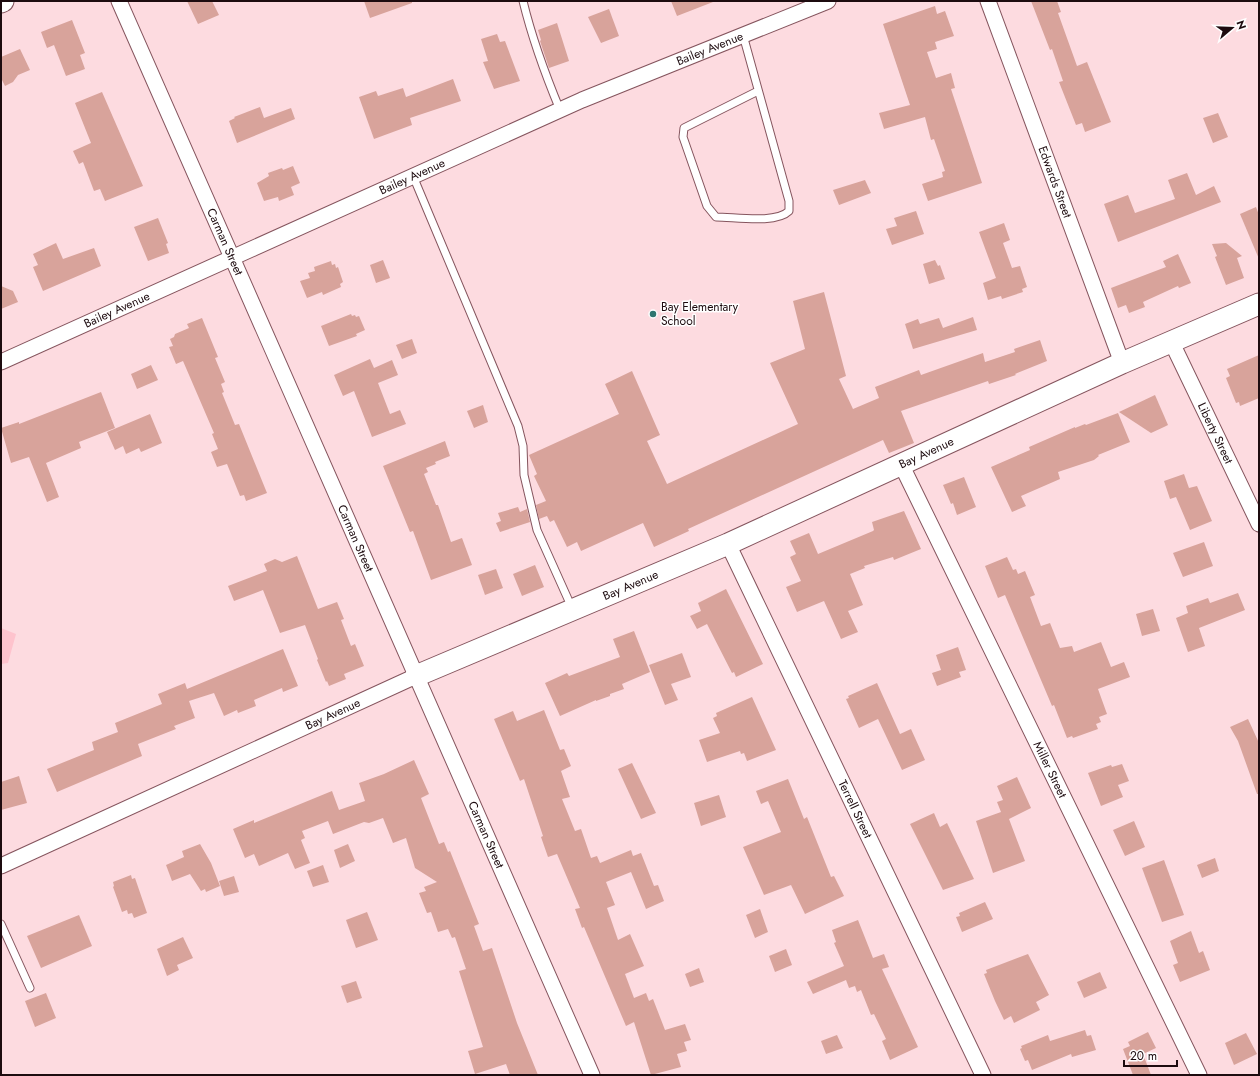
<svg xmlns="http://www.w3.org/2000/svg" width="1260" height="1076" font-family="Jost,sans-serif">
<style>
.green{fill:#fec3cd}
.building{fill:#d8a39b}
.lines{fill:none;stroke-linecap:round;stroke-linejoin:round}
.lane-casing{stroke:#85555e;stroke-width:9}
.street-casing{stroke:#85555e;stroke-width:17}
.secondary-casing{stroke:#85555e;stroke-width:23}
.lane{stroke:#fff;stroke-width:7}
.street{stroke:#fff;stroke-width:15}
.secondary{stroke:#fff;stroke-width:21}
.poi-dot{fill:#2e7670;stroke:#fff;stroke-width:1.5}
.labels{text-anchor:middle;dominant-baseline:central;stroke-width:3;stroke-linejoin:round;paint-order:stroke}
.street-label{font-size:12px;fill:#1d0b0f;stroke:#fff}
.poi-label{font-size:12px;fill:#1d0b0f;stroke:#fff;text-anchor:start}
</style>
<rect width="100%" height="100%" fill="#fddbe0"/>
<!-- green -->
<polygon class="green" points="1,628 16,634 8,663 1,664"/>
<!-- building -->
<g class="building">
<polygon points="187,1 212,1 219,15 198,24"/>
<polygon points="364,1 412,1 412,3 370,18"/>
<polygon points="671,1 713,1 713,2 677,16"/>
<polygon points="1031,1 1057,1 1061,12 1058,13 1077,66 1087,62 1111,122 1085,132 1082,123 1076,125 1059,82 1063,81 1052,49 1050,50"/>
<polygon points="935,6 937,14 945,11 954,36 935,42 937,49 927,52 936,78 951,73 955,88 951,89 982,183 928,201 922,184 943,177 942,172 945,171 934,139 931,140 925,117 884,129 879,113 910,105 883,24"/>
<polygon points="609,9 619,36 601,43 588,17"/>
<polygon points="72,20 85,53 80,55 85,69 66,76 54,45 47,48 41,32"/>
<polygon points="557,23 569,61 549,68 540,41 541,40 538,30"/>
<polygon points="497,34 500,42 505,41 520,81 494,89 483,62 488,61 481,39"/>
<polygon points="20,49 30,70 18,75 13,82 5,86 1,78 1,57"/>
<polygon points="453,79 461,101 410,118 412,125 374,139 359,97 376,91 378,96 403,88 406,97"/>
<polygon points="102,92 143,186 105,201 100,189 94,191 83,162 79,164 73,151 91,143 75,103"/>
<polygon points="260,107 264,118 291,108 295,119 237,143 229,121 235,118 234,117"/>
<polygon points="1218,113 1228,137 1213,143 1203,118"/>
<polygon points="293,166 300,183 291,187 294,195 279,201 278,197 264,201 257,183 269,176 268,173 282,168 283,170"/>
<polygon points="1187,173 1196,195 1214,186 1221,202 1118,242 1104,204 1128,195 1135,213 1175,199 1168,180"/>
<polygon points="865,180 871,193 839,205 833,190"/>
<polygon points="1256,207 1259,215 1259,259 1240,214"/>
<polygon points="916,211 924,234 892,245 886,229 897,226 894,218"/>
<polygon points="158,218 168,243 166,244 169,253 148,261 134,227"/>
<polygon points="1004,223 1010,240 1003,243 1012,268 1020,266 1027,287 1022,289 1023,292 1002,299 1001,296 988,300 983,283 996,278 979,232"/>
<polygon points="56,243 63,259 94,248 101,266 43,291 33,267 38,265 33,254"/>
<polygon points="1226,243 1242,256 1237,258 1244,278 1226,285 1215,257 1217,256 1212,244"/>
<polygon points="1178,254 1191,283 1179,288 1178,286 1143,302 1145,307 1129,313 1126,305 1118,308 1111,288 1166,267 1163,261"/>
<polygon points="383,260 390,278 376,283 370,265"/>
<polygon points="935,260 938,266 940,265 945,279 929,284 923,264"/>
<polygon points="331,261 332,265 335,264 336,268 338,267 343,282 340,284 341,287 323,295 322,292 307,298 300,281 310,278 308,273 315,271 314,267"/>
<polygon points="1,286 13,291 18,302 1,309"/>
<polygon points="824,292 846,376 839,379 853,409 879,398 875,387 919,370 921,375 983,353 985,362 1015,352 1014,349 1040,340 1047,361 1015,374 1016,375 989,384 988,381 901,411 914,443 889,453 883,440 688,529 689,531 654,547 643,523 581,551 577,542 567,547 554,520 550,522 547,516 539,519 536,505 546,501 534,476 537,474 529,455 619,414 605,384 632,371 660,435 647,441 667,484 798,424 770,363 805,349 793,301"/>
<polygon points="351,314 352,316 355,315 356,317 359,316 365,330 356,334 357,336 329,346 321,326"/>
<polygon points="973,317 977,330 913,349 905,324 918,319 920,324 939,318 943,328"/>
<polygon points="202,318 218,357 215,358 225,382 221,384 224,392 222,393 235,425 239,424 267,493 246,501 244,495 240,496 227,464 217,467 211,452 218,449 212,434 214,433 183,361 176,364 169,347 173,346 170,339 174,337 175,334 189,328 187,324"/>
<polygon points="412,339 417,353 402,359 396,345"/>
<polygon points="1259,355 1259,398 1240,406 1239,402 1236,403 1226,378 1230,376 1227,369"/>
<polygon points="370,359 374,368 392,360 398,375 378,383 390,414 400,410 406,424 372,437 354,391 343,396 334,375"/>
<polygon points="151,365 158,380 137,389 131,374"/>
<polygon points="101,392 115,428 79,442 81,448 46,463 59,497 47,502 29,457 11,463 1,428 19,422 19,424"/>
<polygon points="1155,395 1168,425 1164,427 1151,433 1119,412"/>
<polygon points="483,405 488,422 474,428 467,411"/>
<polygon points="1118,413 1130,442 1098,455 1099,456 1094,460 1058,472 1060,479 1021,496 1026,506 1012,512 991,467 1030,450 1029,447 1075,427 1075,428 1085,424 1086,425"/>
<polygon points="150,414 162,443 141,452 139,448 126,454 123,446 115,450 107,432"/>
<polygon points="445,441 450,456 435,462 436,464 426,468 428,472 424,474 436,505 438,505 451,542 462,538 472,565 431,580 413,531 410,532 383,466"/>
<polygon points="1184,474 1189,488 1197,486 1212,521 1190,530 1176,497 1170,499 1164,481"/>
<polygon points="964,477 976,507 957,515 953,503 951,504 943,485"/>
<polygon points="518,507 520,512 527,509 530,522 500,532 496,523 501,521 498,513"/>
<polygon points="904,511 921,549 894,560 893,557 864,566 865,568 850,574 863,605 848,611 858,632 841,639 824,601 797,612 786,587 801,581 790,557 796,554 790,541 809,533 818,554 873,531 874,530 872,522"/>
<polygon points="1204,542 1213,566 1183,577 1173,553"/>
<polygon points="297,556 318,609 337,602 344,619 341,620 351,646 355,644 364,666 344,674 346,679 329,686 327,681 326,682 317,660 318,659 305,625 280,633 263,590 234,601 228,586 267,571 264,564 275,559 282,562"/>
<polygon points="1007,557 1013,570 1016,569 1018,574 1025,571 1035,595 1030,597 1041,626 1050,623 1060,648 1072,646 1074,652 1101,642 1111,667 1124,662 1130,677 1098,689 1107,714 1099,717 1101,722 1096,724 1098,729 1073,738 1072,736 1067,738 1054,705 1052,706 1005,595 998,598 985,566"/>
<polygon points="535,565 544,587 522,596 513,574"/>
<polygon points="496,569 503,588 485,595 478,575"/>
<polygon points="726,589 763,664 736,677 734,672 732,673 707,624 697,629 690,616 701,611 698,603"/>
<polygon points="1238,593 1245,610 1199,628 1205,646 1188,652 1176,618 1188,613 1186,606 1208,598 1210,603"/>
<polygon points="1153,609 1160,631 1142,636 1136,614"/>
<polygon points="634,631 650,672 622,684 624,689 610,694 610,696 596,701 596,700 560,716 545,683 567,673 569,676 620,657 613,639"/>
<polygon points="958,647 966,670 959,672 961,677 937,686 932,673 941,670 936,655"/>
<polygon points="283,649 298,686 283,692 282,688 254,700 256,706 238,713 237,710 224,716 214,693 189,701 195,718 174,726 176,729 138,744 142,756 57,792 47,769 94,750 92,742 118,732 115,723 162,704 158,694 185,683 187,689"/>
<polygon points="682,653 691,677 671,684 678,700 665,705 649,665"/>
<polygon points="877,683 900,734 911,729 925,760 902,770 878,719 859,728 846,699 849,698 848,696"/>
<polygon points="752,697 776,750 747,761 744,753 741,754 740,751 707,762 699,740 720,733 713,718 717,716 716,713"/>
<polygon points="544,710 560,750 564,749 571,766 561,771 570,797 562,799 575,831 581,829 591,858 597,856 600,863 631,850 633,856 641,853 654,886 658,885 664,901 646,909 631,872 606,882 615,905 607,908 618,940 630,934 644,966 625,974 634,998 646,993 649,1001 653,999 665,1030 685,1024 691,1040 684,1042 687,1051 677,1054 681,1067 651,1075 634,1022 626,1026 584,927 582,928 575,909 580,908 557,854 548,857 541,837 543,836 524,779 520,781 494,719 513,711 517,721"/>
<polygon points="1248,719 1259,743 1259,794 1257,794 1238,741 1230,727"/>
<polygon points="414,760 429,794 421,798 439,844 444,842 448,852 450,851 479,924 474,926 483,951 492,948 517,1023 538,1075 510,1075 506,1064 475,1074 468,1051 483,1047 459,971 466,969 455,937 452,938 448,929 438,932 431,912 427,913 419,893 426,891 424,887 437,882 415,868 406,838 393,843 383,818 369,823 364,822 333,834 328,821 302,831 305,838 301,840 310,863 295,869 288,853 259,866 254,854 245,858 233,829 254,820 254,823 332,791 339,810 365,801 359,783 384,774"/>
<polygon points="632,763 656,813 641,819 618,769"/>
<polygon points="1122,764 1129,781 1118,785 1123,797 1101,806 1088,773 1111,765 1112,767"/>
<polygon points="19,776 27,803 1,810 1,782"/>
<polygon points="1017,777 1031,808 1009,819 1025,861 993,873 976,821 1001,812 997,802 1003,800 997,786"/>
<polygon points="788,779 804,819 807,817 831,877 834,876 844,896 805,914 791,885 764,895 743,847 781,832 768,801 761,804 756,791"/>
<polygon points="719,795 726,817 701,826 694,803"/>
<polygon points="934,813 940,827 947,823 974,879 943,890 910,824"/>
<polygon points="1134,821 1145,847 1125,856 1113,830"/>
<polygon points="200,844 211,863 220,886 206,892 205,889 201,891 190,874 172,881 166,865 184,857 182,851"/>
<polygon points="348,844 355,861 340,868 334,850"/>
<polygon points="1215,858 1219,871 1202,878 1197,865"/>
<polygon points="1164,860 1184,915 1162,922 1142,868"/>
<polygon points="323,865 329,882 313,887 307,871"/>
<polygon points="131,875 132,879 135,878 147,913 134,918 132,913 128,914 127,910 122,912 113,887 114,886 113,882"/>
<polygon points="234,876 239,892 224,896 219,881"/>
<polygon points="985,902 993,919 962,932 956,917 960,916 959,913"/>
<polygon points="760,909 768,932 755,938 746,915"/>
<polygon points="367,912 378,940 356,948 346,920"/>
<polygon points="79,915 92,946 41,968 27,936"/>
<polygon points="858,920 873,958 884,954 889,967 882,969 918,1047 890,1060 882,1041 886,1039 874,1014 871,1015 861,990 857,992 855,986 849,988 846,980 813,994 807,982 844,966 834,943 836,942 832,930"/>
<polygon points="1191,931 1199,953 1203,951 1210,970 1180,982 1173,965 1178,963 1170,941"/>
<polygon points="183,937 193,958 177,965 179,970 167,976 157,949"/>
<polygon points="786,949 792,965 775,972 769,956"/>
<polygon points="1028,954 1049,995 1036,1002 1040,1010 1014,1023 1011,1016 1004,1020 995,1001 984,974 987,973 986,970"/>
<polygon points="699,968 704,982 690,987 685,974"/>
<polygon points="1100,972 1107,988 1084,998 1077,982"/>
<polygon points="356,981 362,998 347,1003 341,986"/>
<polygon points="46,993 56,1018 35,1027 25,1001"/>
<polygon points="1085,1030 1087,1036 1091,1035 1096,1050 1072,1057 1071,1054 1032,1070 1028,1060 1025,1061 1020,1049 1022,1048 1021,1046 1048,1035 1050,1041"/>
<polygon points="1148,1032 1156,1048 1143,1054 1151,1075 1133,1075 1123,1049 1130,1046 1128,1042"/>
<polygon points="1246,1033 1257,1054 1234,1065 1225,1043"/>
<polygon points="837,1035 843,1048 826,1054 821,1041"/>
</g>
<g class="lines">
<!-- lane casing -->
<g class="lane-casing">
<g id="lane">
<path d="M 523,1 C 532,38 545,74 560,110"/>
<path d="M 743,35 L 789,201 L 789,211 C 776,224 735,217 716,217 L 707,206 L 683,137 L 684,128 L 758,91"/>
<polyline points="413,176 518,426 523,446 524,475 537,530 572,608"/>
<polyline points="1,924 30,988"/>
</g>
</g>
<!-- street casing -->
<g class="street-casing">
<g id="street">
<path id="s1" d="M 119,1 L 592,1075"/>
<path id="s2" d="M 988,1 L 1122,363"/>
<path id="s3" d="M 1172,343 L 1259,524"/>
<path id="s4" d="M 1,362 L 582,100 L 828,1"/>
<path id="s5" d="M 901,464 L 1199,1075"/>
<path id="s6" d="M 728,544 L 983,1075"/>
<path id="s7" d="M 1,866 L 416,676"/>
</g>
</g>
<!-- secondary casing -->
<g class="secondary-casing">
<g id="secondary">
<polyline points="1,2 3,1"/>
<path id="s8" d="M 416,676 L 728,544 L 1122,363 L 1259,304"/>
</g>
</g>
<!-- lane -->
<use href="#lane" class="lane"/>
<!-- street -->
<use href="#street" class="street"/>
<!-- secondary -->
<use href="#secondary" class="secondary"/>
</g>
<!-- markers -->
<circle class="poi-dot" cx="653" cy="314" r="4"/>
<g class="labels">
<!-- street labels -->
<g class="street-label">
<text stroke="none"><textPath href="#s4" startOffset="775">Bailey Avenue</textPath></text>
<text stroke="none"><textPath href="#s4" startOffset="451">Bailey Avenue</textPath></text>
<text stroke="none"><textPath href="#s2" startOffset="193">Edwards Street</textPath></text>
<text stroke="none"><textPath href="#s1" startOffset="263">Carman Street</textPath></text>
<text stroke="none"><textPath href="#s4" startOffset="127">Bailey Avenue</textPath></text>
<text stroke="none"><textPath href="#s3" startOffset="100">Liberty Street</textPath></text>
<text stroke="none"><textPath href="#s8" startOffset="557">Bay Avenue</textPath></text>
<text stroke="none"><textPath href="#s1" startOffset="587">Carman Street</textPath></text>
<text stroke="none"><textPath href="#s8" startOffset="233">Bay Avenue</textPath></text>
<text stroke="none"><textPath href="#s7" startOffset="365">Bay Avenue</textPath></text>
<text stroke="none"><textPath href="#s5" startOffset="340">Miller Street</textPath></text>
<text stroke="none"><textPath href="#s6" startOffset="294">Terrell Street</textPath></text>
<text stroke="none"><textPath href="#s1" startOffset="911">Carman Street</textPath></text>
</g>
<!-- poi labels -->
<g class="poi-label">
<text x="661" y="307">Bay Elementary<tspan x="661" dy="14">School</tspan></text>
</g>
</g>
<!-- border -->
<rect width="1260" height="1076" fill="none" stroke="#1d0b0f" stroke-width="4"/>
<!-- north arrow -->
<g transform="translate(1232 28) rotate(71)" stroke="#ffffff" stroke-width="3" paint-order="stroke">
<path d="M0-3L7 15L0 10L-7 15Z" fill="#1d0b0f"/>
<text y="-6" font-size="11" font-weight="bold" text-anchor="middle" fill="#1d0b0f">N</text>
</g>
<!-- scale -->
<path d="M1124 1060v6h53v-6" fill="none" stroke="#1d0b0f" stroke-width="2"/>
<text x="1130" y="1060" font-size="12" fill="#1d0b0f" stroke="#ffffff" stroke-width="3" paint-order="stroke">20 m</text>
</svg>
